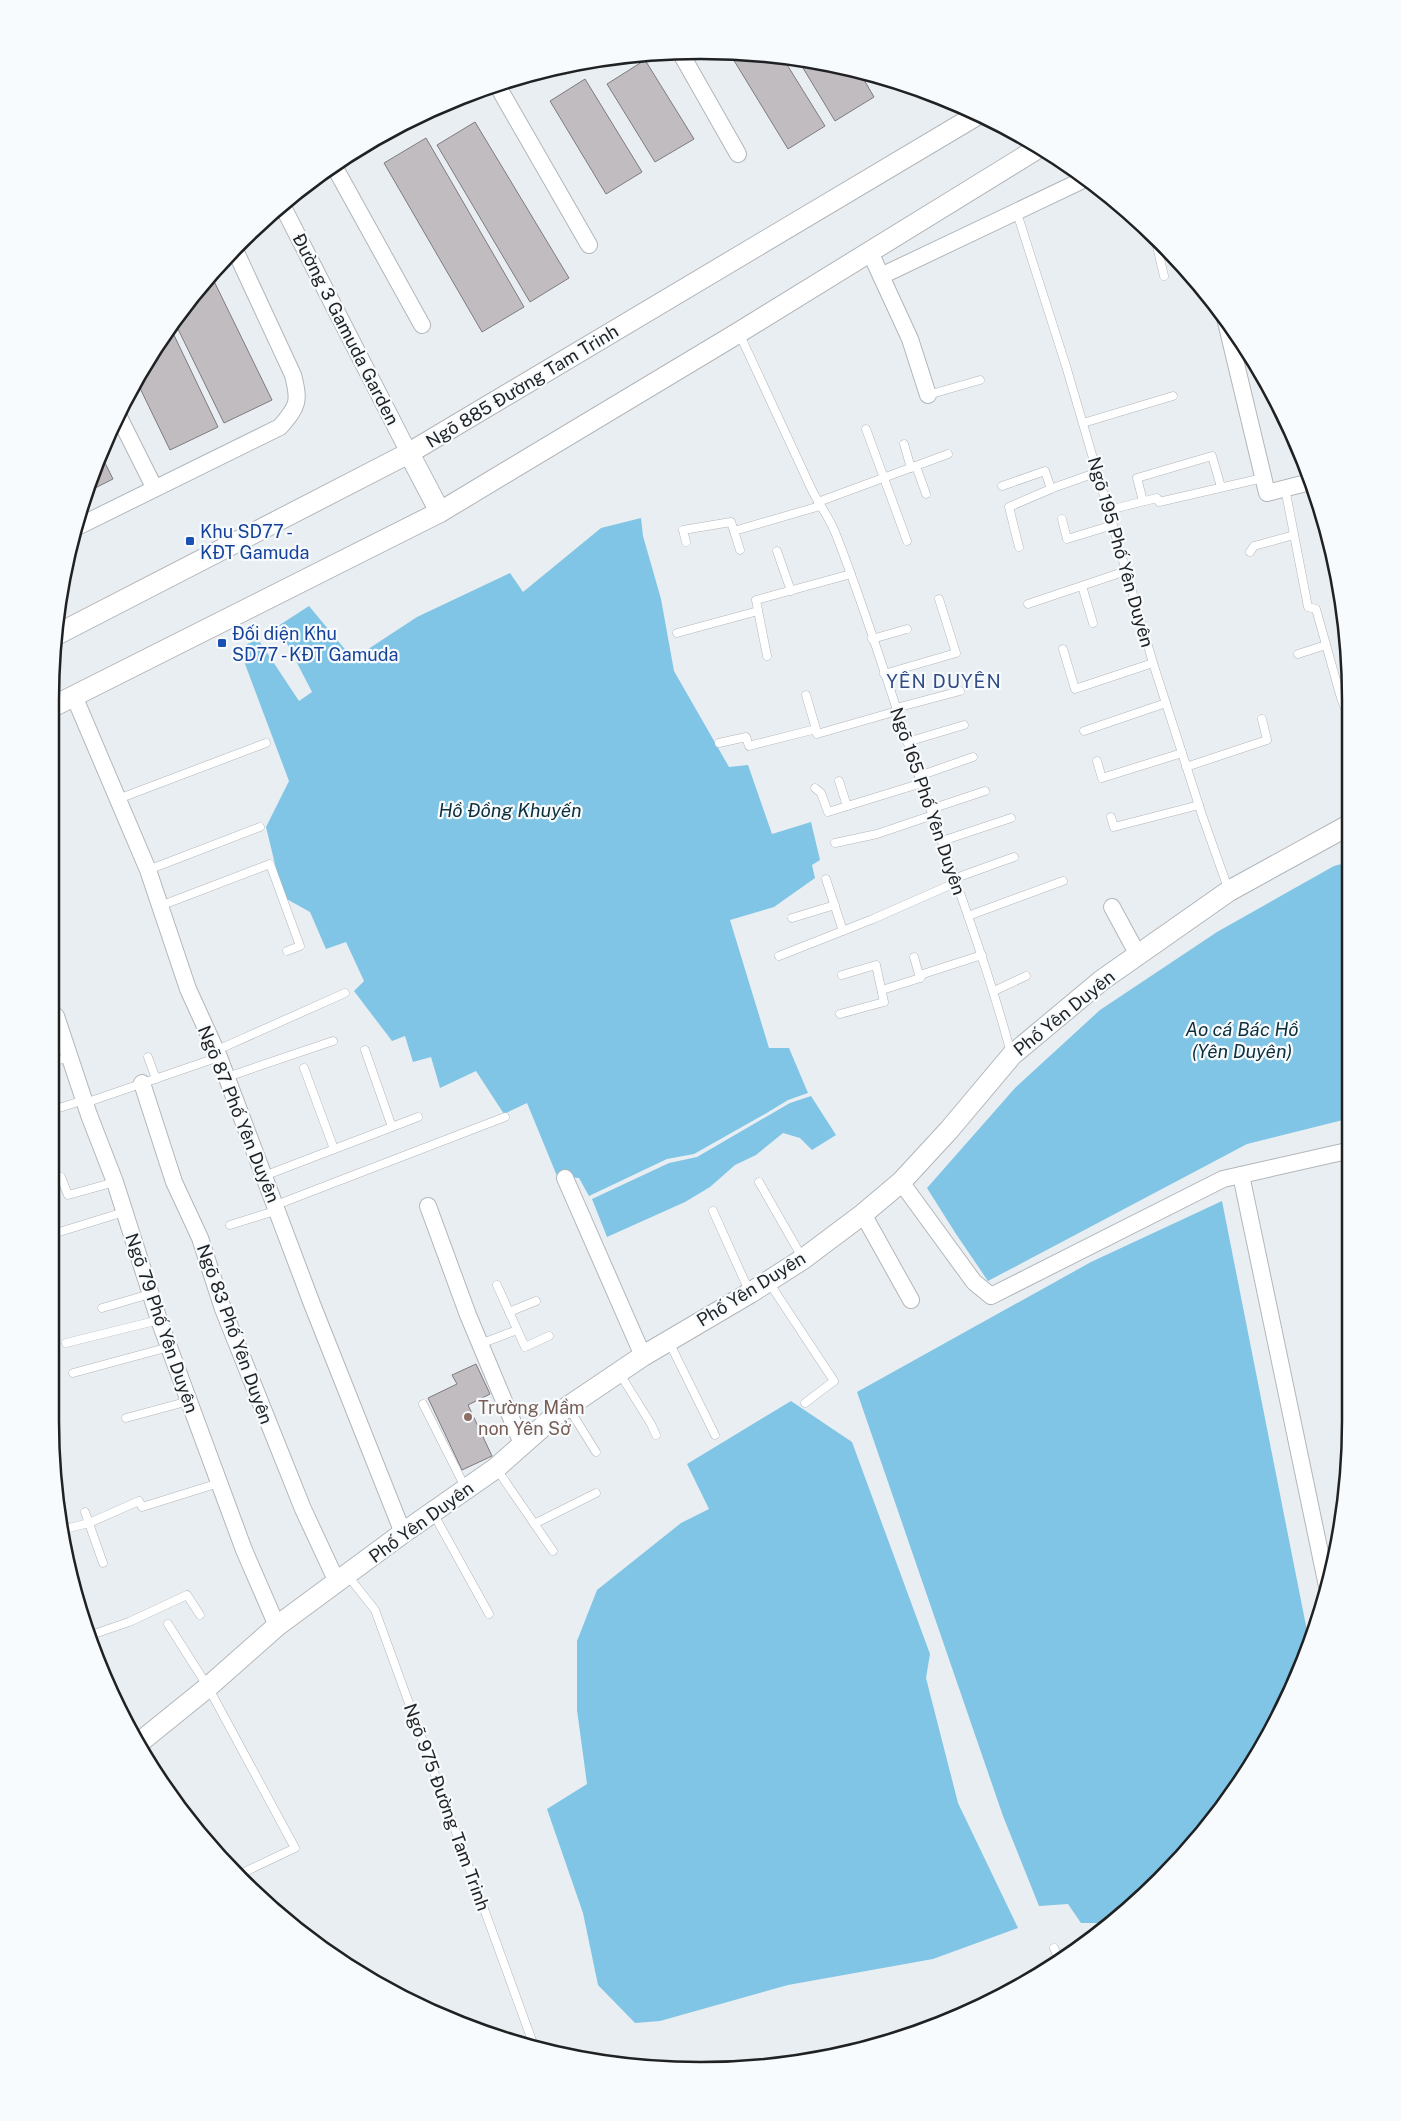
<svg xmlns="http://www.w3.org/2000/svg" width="1401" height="2121" font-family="'Public Sans',sans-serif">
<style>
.water{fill:#80c5e5}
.building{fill:#c0bcc0;stroke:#7e7b7f}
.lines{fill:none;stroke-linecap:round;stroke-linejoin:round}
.service-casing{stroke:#b2b6ba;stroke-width:9}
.minor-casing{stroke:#b2b6ba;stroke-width:18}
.tertiary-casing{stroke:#b2b6ba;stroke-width:22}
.service{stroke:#fff;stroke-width:8}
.minor{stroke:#fff;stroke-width:16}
.tertiary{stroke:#fff;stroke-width:20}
.transit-dot{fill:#1a4fb4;stroke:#f7fbfe;stroke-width:2}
.education-dot{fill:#8d6e63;stroke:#f7fbfe;stroke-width:2}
.labels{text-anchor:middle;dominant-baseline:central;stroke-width:4.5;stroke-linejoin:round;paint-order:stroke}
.street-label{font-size:18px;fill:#1f2122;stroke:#f7fbfe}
.transit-label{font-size:18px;fill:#164399;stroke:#f7fbfe;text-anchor:start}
.education-label{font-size:18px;fill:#785e54;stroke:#f7fbfe;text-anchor:start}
.neighbourhood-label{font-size:19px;letter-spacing:1px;fill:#314b84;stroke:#f7fbfe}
.water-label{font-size:19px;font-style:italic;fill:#0d2f3c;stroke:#f7fbfe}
.rim{fill:none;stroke:#1f2122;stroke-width:2.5}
</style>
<rect width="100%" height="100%" fill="#e9eef2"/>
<!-- water -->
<g class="water">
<polygon points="641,518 643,536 661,599 674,671 729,767 748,765 772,834 811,822 820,860 812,865 815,878 774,907 730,920 769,1048 789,1048 808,1093 788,1100 765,1114 694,1154 667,1159 589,1196 579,1178 557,1176 527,1103 504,1114 476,1071 440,1088 431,1057 413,1062 405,1036 392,1041 354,991 364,981 346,942 326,949 310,912 283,897 266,827 289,781 239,648 258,639 299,701 312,692 278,626 309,606 353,659 417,617 510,573 523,592 601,528"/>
<polygon points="1349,862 1347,1119 1247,1144 988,1281 956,1234 927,1188 1015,1088 1100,1010 1217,932 1334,866"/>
<polygon points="811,1096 836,1135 812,1150 800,1138 783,1133 756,1155 735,1165 710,1187 685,1202 607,1237 592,1199 669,1163 697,1157 790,1103"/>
<polygon points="1222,1201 1310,1646 1284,1708 1189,1850 1111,1923 1081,1923 1068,1904 1039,1906 1003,1816 857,1392 1091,1262"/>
<polygon points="791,1401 852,1442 930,1654 926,1678 958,1803 1018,1928 933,1959 788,1985 660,2021 635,2023 598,1985 583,1913 547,1809 587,1784 577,1710 577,1641 597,1590 681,1523 709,1509 687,1464"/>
</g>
<!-- building -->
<g class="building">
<polygon points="730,54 781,55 825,126 788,149"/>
<polygon points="797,58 860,73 874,97 835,121"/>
<polygon points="645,60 694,139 655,162 607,84"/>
<polygon points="585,79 642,172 606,194 550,101"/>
<polygon points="475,122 569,278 530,302 437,145"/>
<polygon points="426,138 524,307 482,332 384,163"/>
<polygon points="210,273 272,400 224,423 176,325"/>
<polygon points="172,331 218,427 170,450 137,382"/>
<polygon points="101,455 113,479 87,492"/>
<polygon points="476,1364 490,1394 468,1405 492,1456 462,1470 428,1398 457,1384 452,1375"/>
</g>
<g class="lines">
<!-- service casing -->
<g class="service-casing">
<g id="service">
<polyline points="1016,210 1066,366 1153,663 1202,815 1229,891"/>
<polyline points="1155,238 1164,276"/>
<path d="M 739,333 C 763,385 787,436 811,488 C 818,503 829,517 835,532 C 866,610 890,691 917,770 C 949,864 985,957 1011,1053"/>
<polyline points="928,395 980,380"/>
<polyline points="1083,423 1173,396"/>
<polyline points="866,429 907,541"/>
<polyline points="904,444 911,468"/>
<polyline points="916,466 926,494"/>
<polyline points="1002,486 1045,471 1051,489"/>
<polyline points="1285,488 1308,607 1316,609 1341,698 1349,719"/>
<polyline points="1143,501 1137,478 1212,456 1221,487"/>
<polyline points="818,502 948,454"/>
<polyline points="1109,510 1157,498 1159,502 1263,478"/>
<polyline points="1062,519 1067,539 1113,525"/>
<polyline points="734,531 740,550"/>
<polyline points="686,542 683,530 731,522 734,531 820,506"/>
<polyline points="1019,547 1009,507 1053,488 1098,472"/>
<polyline points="777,551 791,591"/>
<polyline points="1250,552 1254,546 1294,535"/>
<polyline points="1082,586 1093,623"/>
<polyline points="1028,604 1126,571"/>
<polyline points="677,633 758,611"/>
<polyline points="872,639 907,629"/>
<polyline points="1063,649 1075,689 1153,663"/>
<polyline points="1298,654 1326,645"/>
<polyline points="767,656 756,600 851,574"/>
<polyline points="884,674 956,653 939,599"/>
<polyline points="806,695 816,729"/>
<polyline points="896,708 960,691"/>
<polyline points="1084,731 1166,703"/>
<polyline points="907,742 964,725"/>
<polyline points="719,743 746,737 749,746 816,729 817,734 897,711"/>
<polyline points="1097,761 1102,778 1182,753"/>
<polyline points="1186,767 1267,740 1262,719"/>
<polyline points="919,776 973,757"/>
<polyline points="839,781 847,806"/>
<polyline points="815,788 821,793 828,812 922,783"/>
<polyline points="118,799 266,743"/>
<polyline points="931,809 985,791"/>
<polyline points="1111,817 1114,827 1199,805"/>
<polyline points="942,841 1011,818"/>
<polyline points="835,843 877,834 933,815"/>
<polyline points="148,870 260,827"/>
<polyline points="956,878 1014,857"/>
<polyline points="826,879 843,931"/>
<polyline points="160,906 270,864 300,946 287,951"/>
<polyline points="968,916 1063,881"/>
<polyline points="792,918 835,905"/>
<polyline points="779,956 873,919 957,882"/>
<polyline points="914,957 920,978"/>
<polyline points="882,990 920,978 923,974 982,955"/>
<polyline points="994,991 1026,976"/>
<polyline points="840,1014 884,1002 876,965 842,975"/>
<polyline points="365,1050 392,1127"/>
<polyline points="215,1051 345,993"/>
<polyline points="148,1057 156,1079"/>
<polyline points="56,1061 70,1057"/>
<polyline points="304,1068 334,1149"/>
<polyline points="227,1077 333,1041"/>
<polyline points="85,1103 219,1057"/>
<polyline points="56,1109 84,1100"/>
<polyline points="264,1176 418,1117"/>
<polyline points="61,1177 68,1195 115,1182"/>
<polyline points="759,1182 803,1259"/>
<polyline points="276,1205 505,1117"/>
<polyline points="713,1211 750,1293"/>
<polyline points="230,1225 278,1210"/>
<polyline points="56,1233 124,1212"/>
<polyline points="768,1281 834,1381 805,1403"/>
<polyline points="497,1285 525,1347 549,1336"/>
<polyline points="102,1308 150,1294"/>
<polyline points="509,1312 536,1301"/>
<polyline points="669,1342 715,1435"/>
<polyline points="66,1343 159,1320"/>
<polyline points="480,1344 517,1330"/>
<polyline points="73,1373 169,1347"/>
<polyline points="620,1374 651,1424 656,1435"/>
<polyline points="423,1404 465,1487"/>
<polyline points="568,1407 596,1452"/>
<polyline points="126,1418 189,1401"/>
<polyline points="496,1468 553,1551"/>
<polyline points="85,1512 103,1563"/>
<polyline points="433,1513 489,1614"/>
<polyline points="534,1524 596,1493"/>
<polyline points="61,1530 89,1523 139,1501 142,1507 219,1483"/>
<polyline points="348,1576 375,1610 534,2046"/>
<polyline points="168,1624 208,1687 295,1848 238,1875"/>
<polyline points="88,1636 129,1622 187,1595 200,1615"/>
<polyline points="1054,1948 1060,1961"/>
</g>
</g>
<!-- minor casing -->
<g class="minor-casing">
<g id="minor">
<polyline points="680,52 738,154"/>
<polyline points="497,85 589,245"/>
<polyline points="334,166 422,325"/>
<polyline points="282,205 409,453"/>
<polyline points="870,252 881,276 1085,179"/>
<polyline points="881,276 910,339 928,395"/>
<polyline points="1225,318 1267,493 1310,482"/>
<polyline points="117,413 154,487"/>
<path d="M 73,529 L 280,427 C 298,406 300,402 293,375 L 235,250"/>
<polyline points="74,696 148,870 188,989 219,1057 312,1304 403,1533"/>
<polyline points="1112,907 1138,955"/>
<polyline points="56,1016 89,1115 115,1182 159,1320 244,1550 277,1626"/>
<polyline points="142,1083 174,1182 200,1238 223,1309 303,1509 337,1582"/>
<polyline points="1241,1175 1327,1586"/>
<polyline points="565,1178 643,1356"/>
<polyline points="901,1182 974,1282 991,1296 1223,1179 1347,1151"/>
<polyline points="428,1206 468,1315 522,1444"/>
<polyline points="863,1214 911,1300"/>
</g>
</g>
<!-- tertiary casing -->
<g class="tertiary-casing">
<g id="tertiary">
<polyline points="409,453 440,512"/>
<polyline points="56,635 409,453 977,115"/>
<polyline points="56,705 440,512 738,333 1040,147"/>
<polyline points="140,1742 208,1687 277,1626 403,1533 496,1468 557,1414 643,1356 750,1293 803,1259 863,1214 901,1182 949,1130 1012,1055 1102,980 1229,891 1349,825"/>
</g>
</g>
<!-- service -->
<use href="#service" class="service"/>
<!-- minor -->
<use href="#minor" class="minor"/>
<!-- tertiary -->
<use href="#tertiary" class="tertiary"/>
</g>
<!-- markers -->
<g class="transit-dot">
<rect x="185" y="536" width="10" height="10" rx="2.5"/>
<rect x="217" y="638" width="10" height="10" rx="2.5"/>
</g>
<circle class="education-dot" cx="468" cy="1417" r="5"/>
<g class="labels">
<!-- street labels -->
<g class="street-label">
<text transform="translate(346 329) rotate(63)">Đường 3 Gamuda Garden</text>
<text transform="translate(522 386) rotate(-31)">Ngõ 885 Đường Tam Trinh</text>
<text transform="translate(1121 552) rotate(74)">Ngõ 195 Phố Yên Duyên</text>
<text transform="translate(928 801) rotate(71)">Ngõ 165 Phố Yên Duyên</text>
<text transform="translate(1064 1013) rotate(-39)">Phố Yên Duyên</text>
<text transform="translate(239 1114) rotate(68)">Ngõ 87 Phố Yên Duyên</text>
<text transform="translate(751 1289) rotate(-32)">Phố Yên Duyên</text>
<text transform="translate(162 1323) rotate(71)">Ngõ 79 Phố Yên Duyên</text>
<text transform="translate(235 1334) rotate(70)">Ngõ 83 Phố Yên Duyên</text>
<text transform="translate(421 1522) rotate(-36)">Phố Yên Duyên</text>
<text transform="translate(447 1807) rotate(70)">Ngõ 975 Đường Tam Trinh</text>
</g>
<!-- transit labels -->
<g class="transit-label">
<text x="200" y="531">Khu SD77 -<tspan x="200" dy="21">KĐT Gamuda</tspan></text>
<text x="232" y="633">Đối diện Khu<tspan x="232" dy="21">SD77 - KĐT Gamuda</tspan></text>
</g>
<!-- education labels -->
<g class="education-label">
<text x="478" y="1407">Trường Mầm<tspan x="478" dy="21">non Yên Sở</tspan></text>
</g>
<!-- neighbourhood labels -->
<g class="neighbourhood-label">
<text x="944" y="681">YÊN DUYÊN</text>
</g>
<!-- water labels -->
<g class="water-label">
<text x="510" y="810">Hồ Đồng Khuyến</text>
<text x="1242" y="1029">Ao cá Bác Hồ<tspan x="1242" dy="22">(Yên Duyên)</tspan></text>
</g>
</g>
<!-- crop -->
<path d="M0 0H1401V2121H0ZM700 59H701A641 641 0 0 1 1342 700V1421A641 641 0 0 1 701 2062H700A641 641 0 0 1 59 1421V700A641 641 0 0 1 700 59Z" fill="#f7fbfe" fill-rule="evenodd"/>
<path class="rim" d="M700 59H701A641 641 0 0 1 1342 700V1421A641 641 0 0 1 701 2062H700A641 641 0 0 1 59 1421V700A641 641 0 0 1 700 59Z"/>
</svg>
